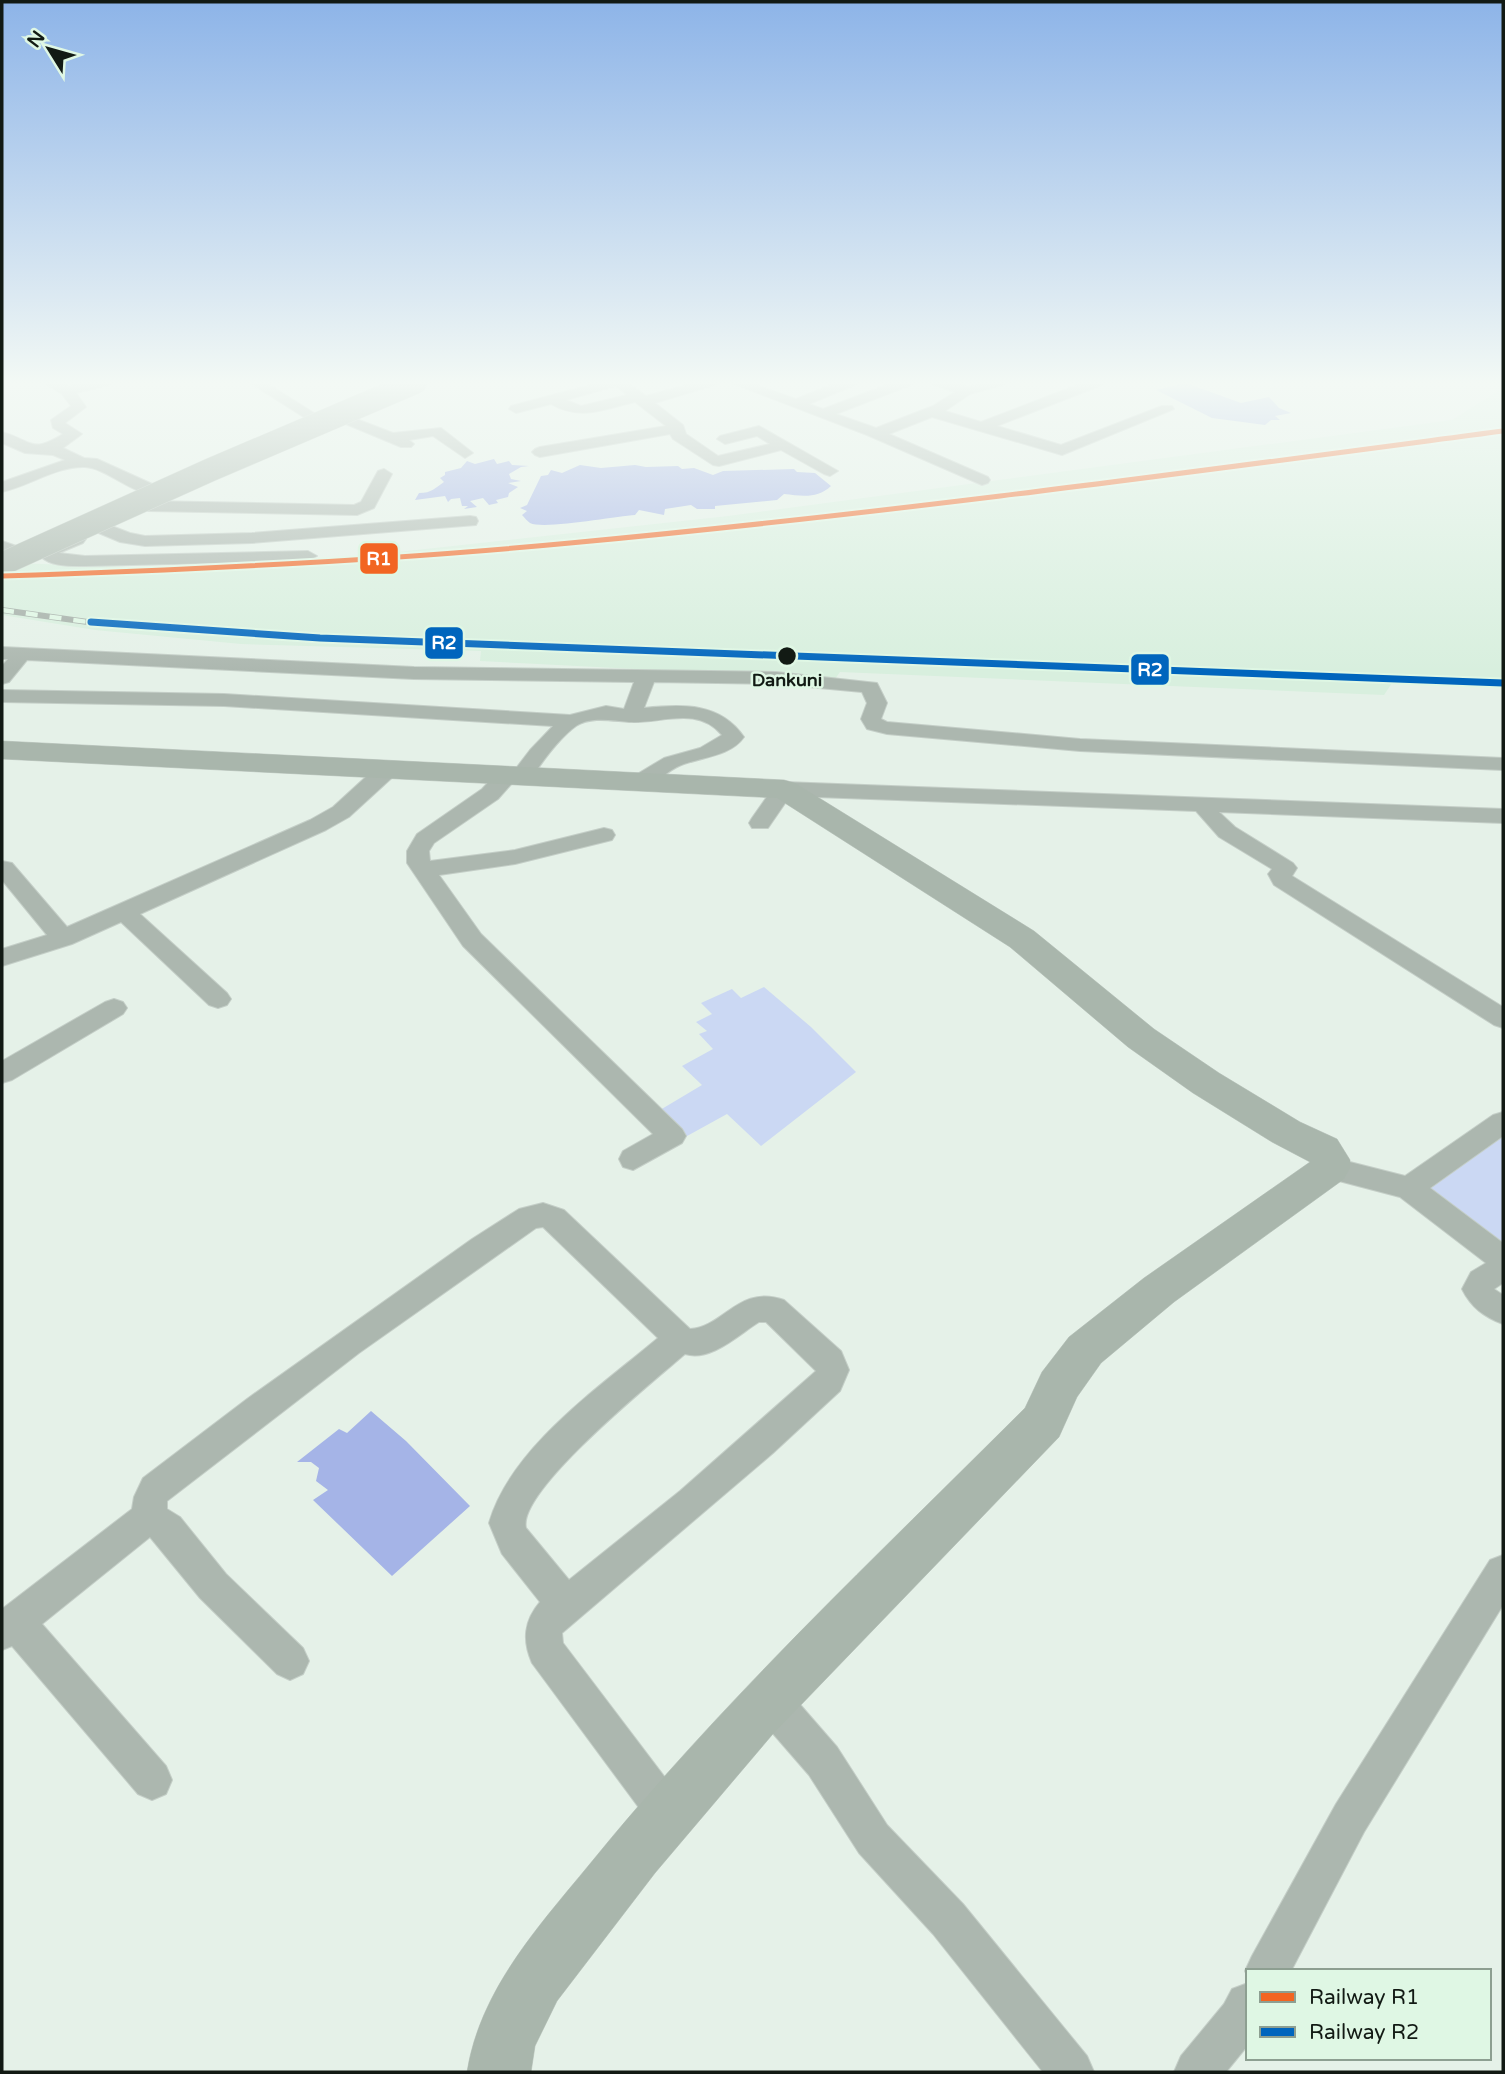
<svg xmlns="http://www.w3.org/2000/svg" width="1505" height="2074" font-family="'Varela Round',sans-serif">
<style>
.built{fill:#d8efde}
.green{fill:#cbd8f3}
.water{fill:#a5b4e7}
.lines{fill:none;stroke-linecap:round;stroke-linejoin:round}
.street-casing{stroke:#c4cec7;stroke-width:2}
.secondary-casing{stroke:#c4cec7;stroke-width:1}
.street{fill:#acb7af;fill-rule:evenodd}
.secondary{fill:#a9b6ac;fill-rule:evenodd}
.rail-far1-casing{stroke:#a4aea7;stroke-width:5}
.rail-casing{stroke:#a4aea7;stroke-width:6}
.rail-far1{stroke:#dff7e4;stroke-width:3.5;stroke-dasharray:10;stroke-linecap:butt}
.rail{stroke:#dff7e4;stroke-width:4.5;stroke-dasharray:12;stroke-linecap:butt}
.secondary-bridge-casing{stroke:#c4cec7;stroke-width:24;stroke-linecap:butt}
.secondary-bridge{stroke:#a9b6ac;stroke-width:23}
.rail-1-casing{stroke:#dff7e4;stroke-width:9}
.rail-2-casing{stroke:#dff7e4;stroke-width:11}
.rail-1{stroke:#f26522;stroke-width:5}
.rail-2{stroke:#0065bd;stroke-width:7}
.stop-dot{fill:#121a14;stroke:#dff7e4;stroke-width:2.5}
.labels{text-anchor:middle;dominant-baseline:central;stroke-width:5;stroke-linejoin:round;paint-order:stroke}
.far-stop-label{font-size:18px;font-weight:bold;fill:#121a14;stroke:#dff7e4}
.line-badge{stroke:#dff7e4;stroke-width:2.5}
.badge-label{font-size:19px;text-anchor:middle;font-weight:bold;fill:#fff}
</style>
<rect width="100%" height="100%" fill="#e5f1e8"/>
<!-- built -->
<polygon class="built" points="1503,388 1503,685 1394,680 1384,695 840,672 835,679 480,661 481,651 241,644 95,630 2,615 2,567 10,563 168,568 343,558 728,516 1452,420"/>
<!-- green -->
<g class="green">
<polygon points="764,987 811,1027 856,1072 761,1146 727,1114 678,1141 650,1116 702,1085 682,1066 713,1049 699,1034 707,1031 696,1022 712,1014 701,1003 732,989 741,998"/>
<polygon points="1503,1122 1503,1247 1416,1183"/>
</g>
<!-- water -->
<g class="water">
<polygon points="1186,383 1241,403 1269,397 1279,408 1291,413 1275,416 1280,420 1271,420 1265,425 1212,418 1156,390"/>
<path d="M 494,459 L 497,464 L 509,461 L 512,465 L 529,466 L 521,467 L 509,474 L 511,479 L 521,481 L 508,483 L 518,487 L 509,493 L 508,497 L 496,500 L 498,503 L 489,505 L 483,498 L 470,501 L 477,507 L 464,509 L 468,506 L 462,506 L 460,498 L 451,499 L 448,502 L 445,496 L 415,500 L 419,493 C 432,493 435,488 444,482 L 440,478 L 445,475 L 445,472 L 461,468 L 467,461 L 475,464 Z"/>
<path d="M 580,465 L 601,468 L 635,465 L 646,467 L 678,466 L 682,469 L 694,468 L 713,475 L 723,471 L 794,469 L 797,472 L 815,473 L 831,486 C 817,499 802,496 784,494 L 777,500 L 715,506 L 715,509 L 697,509 L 691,505 L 665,509 L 664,515 L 639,510 L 635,515 C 615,516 544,530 530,523 C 527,521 525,518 522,515 L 527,511 L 520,508 L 527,505 L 541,476 L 548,475 L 551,470 L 562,473 Z"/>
<polygon points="371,1411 406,1441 470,1506 392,1576 313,1500 328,1490 316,1481 319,1468 311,1462 297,1462 339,1429 347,1433"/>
</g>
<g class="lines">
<!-- street casing -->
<g class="street-casing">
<g id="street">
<path d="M 42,382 L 59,382 L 69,386 L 88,382 L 111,382 L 109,385 L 76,393 L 86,407 L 65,423 L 82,434 L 63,448 L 84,458 L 97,459 L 161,488 L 163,491 L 161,494 C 138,500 108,468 85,467 C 57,466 29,486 2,492 L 2,482 L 65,460 L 53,455 L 25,453 L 2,443 L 2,432 C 34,441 30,454 63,434 L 53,428 L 51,420 L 71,406 L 62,394 Z"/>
<polygon points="249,382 265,382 325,420 318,424 313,423"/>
<path d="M 601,382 L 627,382 L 646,396 L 696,382 L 717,382 L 715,385 L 655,403 L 683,425 L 686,434 L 718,456 L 770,444 L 757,436 L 725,444 L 717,439 L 720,436 L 759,426 L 838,471 L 830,476 L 824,474 L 781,450 L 719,466 L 713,465 L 673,439 L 670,434 L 540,457 L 535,455 L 532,452 L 535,449 L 540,447 L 666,426 L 635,402 C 604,409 580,421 551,404 L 516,413 L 509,409 L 511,406 ZM 616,386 L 627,395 L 581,406 L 566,400 Z"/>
<path d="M 729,382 L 748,382 L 796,399 L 838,382 L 857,382 L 855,385 L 809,404 L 823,409 L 894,382 L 913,382 L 911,385 L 836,414 L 876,428 L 933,406 L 955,392 L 934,385 L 932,382 C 945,382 954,384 965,386 C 971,387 994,382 1005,382 L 1003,385 L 970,394 L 945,411 L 981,422 L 1085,382 L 1104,382 L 1102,385 L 997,426 L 1061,445 L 1162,406 L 1172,406 L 1174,409 L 1062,455 L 932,417 L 889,434 L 988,477 L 990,480 L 988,483 L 982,485 L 867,435 Z"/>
<polygon points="346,415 393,433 441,428 473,453 465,458 433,436 409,440 414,444 411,447 401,447 341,422 339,419"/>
<polygon points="384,469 392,474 374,508 357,515 148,511 140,506 148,501 354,505 361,502 378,471"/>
<polygon points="470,516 476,517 478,521 476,525 252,543 145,546 120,542 82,526 80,522 88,517 130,533 145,536 252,533"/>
<path d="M 77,534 L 86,539 L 83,543 L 59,553 L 85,556 L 308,551 L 317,556 L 308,561 L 85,566 C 70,566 51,567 40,556 L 46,545 Z"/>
<polygon points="2,541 22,548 25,552 16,557 2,552"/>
<path d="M 2,647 L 414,667 L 776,672 L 877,683 L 887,703 L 881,719 L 887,722 L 1080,739 L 1503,758 L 1503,770 L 1080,751 L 887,734 L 867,729 L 861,719 L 867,703 L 862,692 L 776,684 L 654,682 L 644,708 C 682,704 720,702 744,737 C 730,757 700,757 679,766 C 663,773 653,790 634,786 L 631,781 L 634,776 L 664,758 L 700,748 L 722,735 C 697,705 661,724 629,722 C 612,721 592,716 576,726 C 558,739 542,762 530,780 L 515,780 L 498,799 L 434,843 L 429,851 L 430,861 L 515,850 L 604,828 L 612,830 L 615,835 L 612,840 L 515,864 L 439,875 L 481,934 L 682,1129 L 686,1136 L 682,1143 L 633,1170 L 623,1167 L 619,1159 L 623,1151 L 653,1134 L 463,946 L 407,863 L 407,851 L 417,834 L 482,789 L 499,771 L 514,771 L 530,750 L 553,726 L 224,706 L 2,702 L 2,690 L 224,694 L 570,715 L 606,706 L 624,709 L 634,682 L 414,679 L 27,660 L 9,682 L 2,684 L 2,666 L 8,659 L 2,659 Z"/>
<polygon points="388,763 396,764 399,769 396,774 349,817 326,830 140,914 227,993 231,999 227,1005 218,1008 209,1005 121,922 72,944 2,966 2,949 47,935 2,880 2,861 12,863 67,927 310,820 333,807 380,764"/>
<polygon points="784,782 1503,809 1503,823 1219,812 1235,827 1293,863 1297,868 1292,876 1503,1007 1503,1028 1494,1025 1274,885 1268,874 1272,869 1219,837 1196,811 790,796 768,828 752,828 749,823 752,818 776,784"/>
<polygon points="114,999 123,1002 127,1008 123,1014 12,1080 2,1083 2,1061 105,1002"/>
<path d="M 1503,1112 L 1503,1136 L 1430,1188 L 1503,1243 L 1503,1283 L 1494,1289 L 1503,1295 L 1503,1324 C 1484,1317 1471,1307 1462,1289 L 1471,1272 L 1486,1263 L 1400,1197 L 1320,1176 L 1316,1168 L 1320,1160 L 1330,1157 L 1405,1176 L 1493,1115 Z"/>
<path d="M 543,1203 L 564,1210 L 690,1329 C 724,1327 739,1284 784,1300 L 841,1351 L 849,1370 L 840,1391 L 773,1453 L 562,1633 L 563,1643 L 682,1800 L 688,1814 L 682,1828 L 668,1834 L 654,1828 L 532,1663 C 522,1640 524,1621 540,1602 L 502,1554 L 489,1523 C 511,1447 600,1387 658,1338 L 543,1227 L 536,1228 L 359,1353 L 167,1501 L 167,1509 L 180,1517 L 226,1574 L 303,1648 L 309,1661 L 303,1674 L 290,1680 L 277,1674 L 200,1598 L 150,1537 L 42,1624 L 166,1766 L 172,1780 L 166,1794 L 152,1800 L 138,1794 L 12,1646 L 2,1650 L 2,1609 L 132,1509 L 134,1497 L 143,1478 L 247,1399 L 472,1239 L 519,1209 ZM 759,1322 L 766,1322 L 816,1371 L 680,1491 L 569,1580 L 526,1528 C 517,1491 655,1380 685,1354 C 711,1362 738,1335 759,1322 Z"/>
<polygon points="1503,1555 1503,1605 1364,1832 1291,1971 1248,1971 1248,1977 1245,1971 1252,1956 1336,1804 1490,1560"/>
<polygon points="769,1680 783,1685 837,1747 887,1825 963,1904 1087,2056 1094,2072 1043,2072 933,1934 859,1853 809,1775 755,1713 750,1699 755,1685"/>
<polygon points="1248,1983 1248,2045 1226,2072 1174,2072 1181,2056 1224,2004 1232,1989"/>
</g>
</g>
<!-- secondary casing -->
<g class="secondary-casing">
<path id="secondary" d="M 2,741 L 784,780 L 795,783 L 1034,931 L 1154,1029 L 1219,1073 L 1300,1122 L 1337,1139 L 1350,1160 L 1350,1168 L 1344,1179 L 1174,1302 L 1101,1363 L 1077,1397 L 1059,1437 L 772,1735 L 655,1873 L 557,2001 L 535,2046 L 531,2072 L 467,2072 C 480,1990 538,1927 589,1865 C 722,1701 876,1557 1025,1408 L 1042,1372 L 1069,1337 L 1144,1278 L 1310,1162 L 1272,1142 L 1193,1093 L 1128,1047 L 1010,947 L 777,798 L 2,759 Z"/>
</g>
<!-- street -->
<use href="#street" class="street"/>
<!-- secondary -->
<use href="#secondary" class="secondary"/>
<!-- rail-far1 casing -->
<g class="rail-far1-casing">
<path id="rail-far1" d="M 2,576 C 192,570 381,561 570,543 C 882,514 1192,472 1503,431"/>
</g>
<!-- rail casing -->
<g class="rail-casing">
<polyline id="rail" points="2,610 102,624 320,638 1503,683"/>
</g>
<!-- rail-far1 -->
<use href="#rail-far1" class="rail-far1"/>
<!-- rail -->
<use href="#rail" class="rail"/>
<!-- secondary-bridge casing -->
<g class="secondary-bridge-casing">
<polyline id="secondary-bridge" points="2,564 210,470 416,382"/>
</g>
<!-- secondary-bridge -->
<use href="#secondary-bridge" class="secondary-bridge"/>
<!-- rail-1 casing -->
<g class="rail-1-casing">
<path id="rail-1" d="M 2,576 C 192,570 381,561 570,543 C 882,514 1192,472 1503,431"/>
</g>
<!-- rail-2 casing -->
<g class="rail-2-casing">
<polyline id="rail-2" points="91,622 320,638 1503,683"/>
</g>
<!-- rail-1 -->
<use href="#rail-1" class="rail-1"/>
<!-- rail-2 -->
<use href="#rail-2" class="rail-2"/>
</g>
<!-- sky -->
<linearGradient id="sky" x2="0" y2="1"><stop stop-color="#8db4e8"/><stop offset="0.57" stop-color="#f3f9f5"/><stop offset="1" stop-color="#f3f9f5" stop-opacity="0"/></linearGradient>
<rect width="1505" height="672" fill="url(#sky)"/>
<!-- markers -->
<circle class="stop-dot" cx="787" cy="656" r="10"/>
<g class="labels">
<!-- far-stop labels -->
<g class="far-stop-label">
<text x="787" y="680">Dankuni</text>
</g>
</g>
<g class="line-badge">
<rect x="359" y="542" width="40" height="33" rx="7" fill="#f26522"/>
<rect x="424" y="626" width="40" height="34" rx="7" fill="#0065bd"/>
<rect x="1130" y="653" width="40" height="33" rx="7" fill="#0065bd"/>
</g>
<g class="badge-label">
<text x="379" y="565">R1</text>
<text x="444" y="649">R2</text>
<text x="1150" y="676">R2</text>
</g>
<!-- border -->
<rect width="1505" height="2074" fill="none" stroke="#121a14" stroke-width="7"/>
<!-- legend -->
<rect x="1246" y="1969" width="245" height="91" fill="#dff7e4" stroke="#8d9f91" stroke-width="2"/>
<rect x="1260" y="1992" width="35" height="10" fill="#f26522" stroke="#8d9f91" stroke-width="2"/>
<text x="1309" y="2004" font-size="21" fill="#121a14">Railway R1</text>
<rect x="1260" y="2027" width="35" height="10" fill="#0065bd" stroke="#8d9f91" stroke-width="2"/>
<text x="1309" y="2039" font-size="21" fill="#121a14">Railway R2</text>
<!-- north arrow -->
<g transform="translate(49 49) rotate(307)" stroke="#dff7e4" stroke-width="5" paint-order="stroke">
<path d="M0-5L12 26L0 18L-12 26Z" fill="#121a14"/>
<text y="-10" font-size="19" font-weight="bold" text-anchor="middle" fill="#121a14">N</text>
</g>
</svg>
